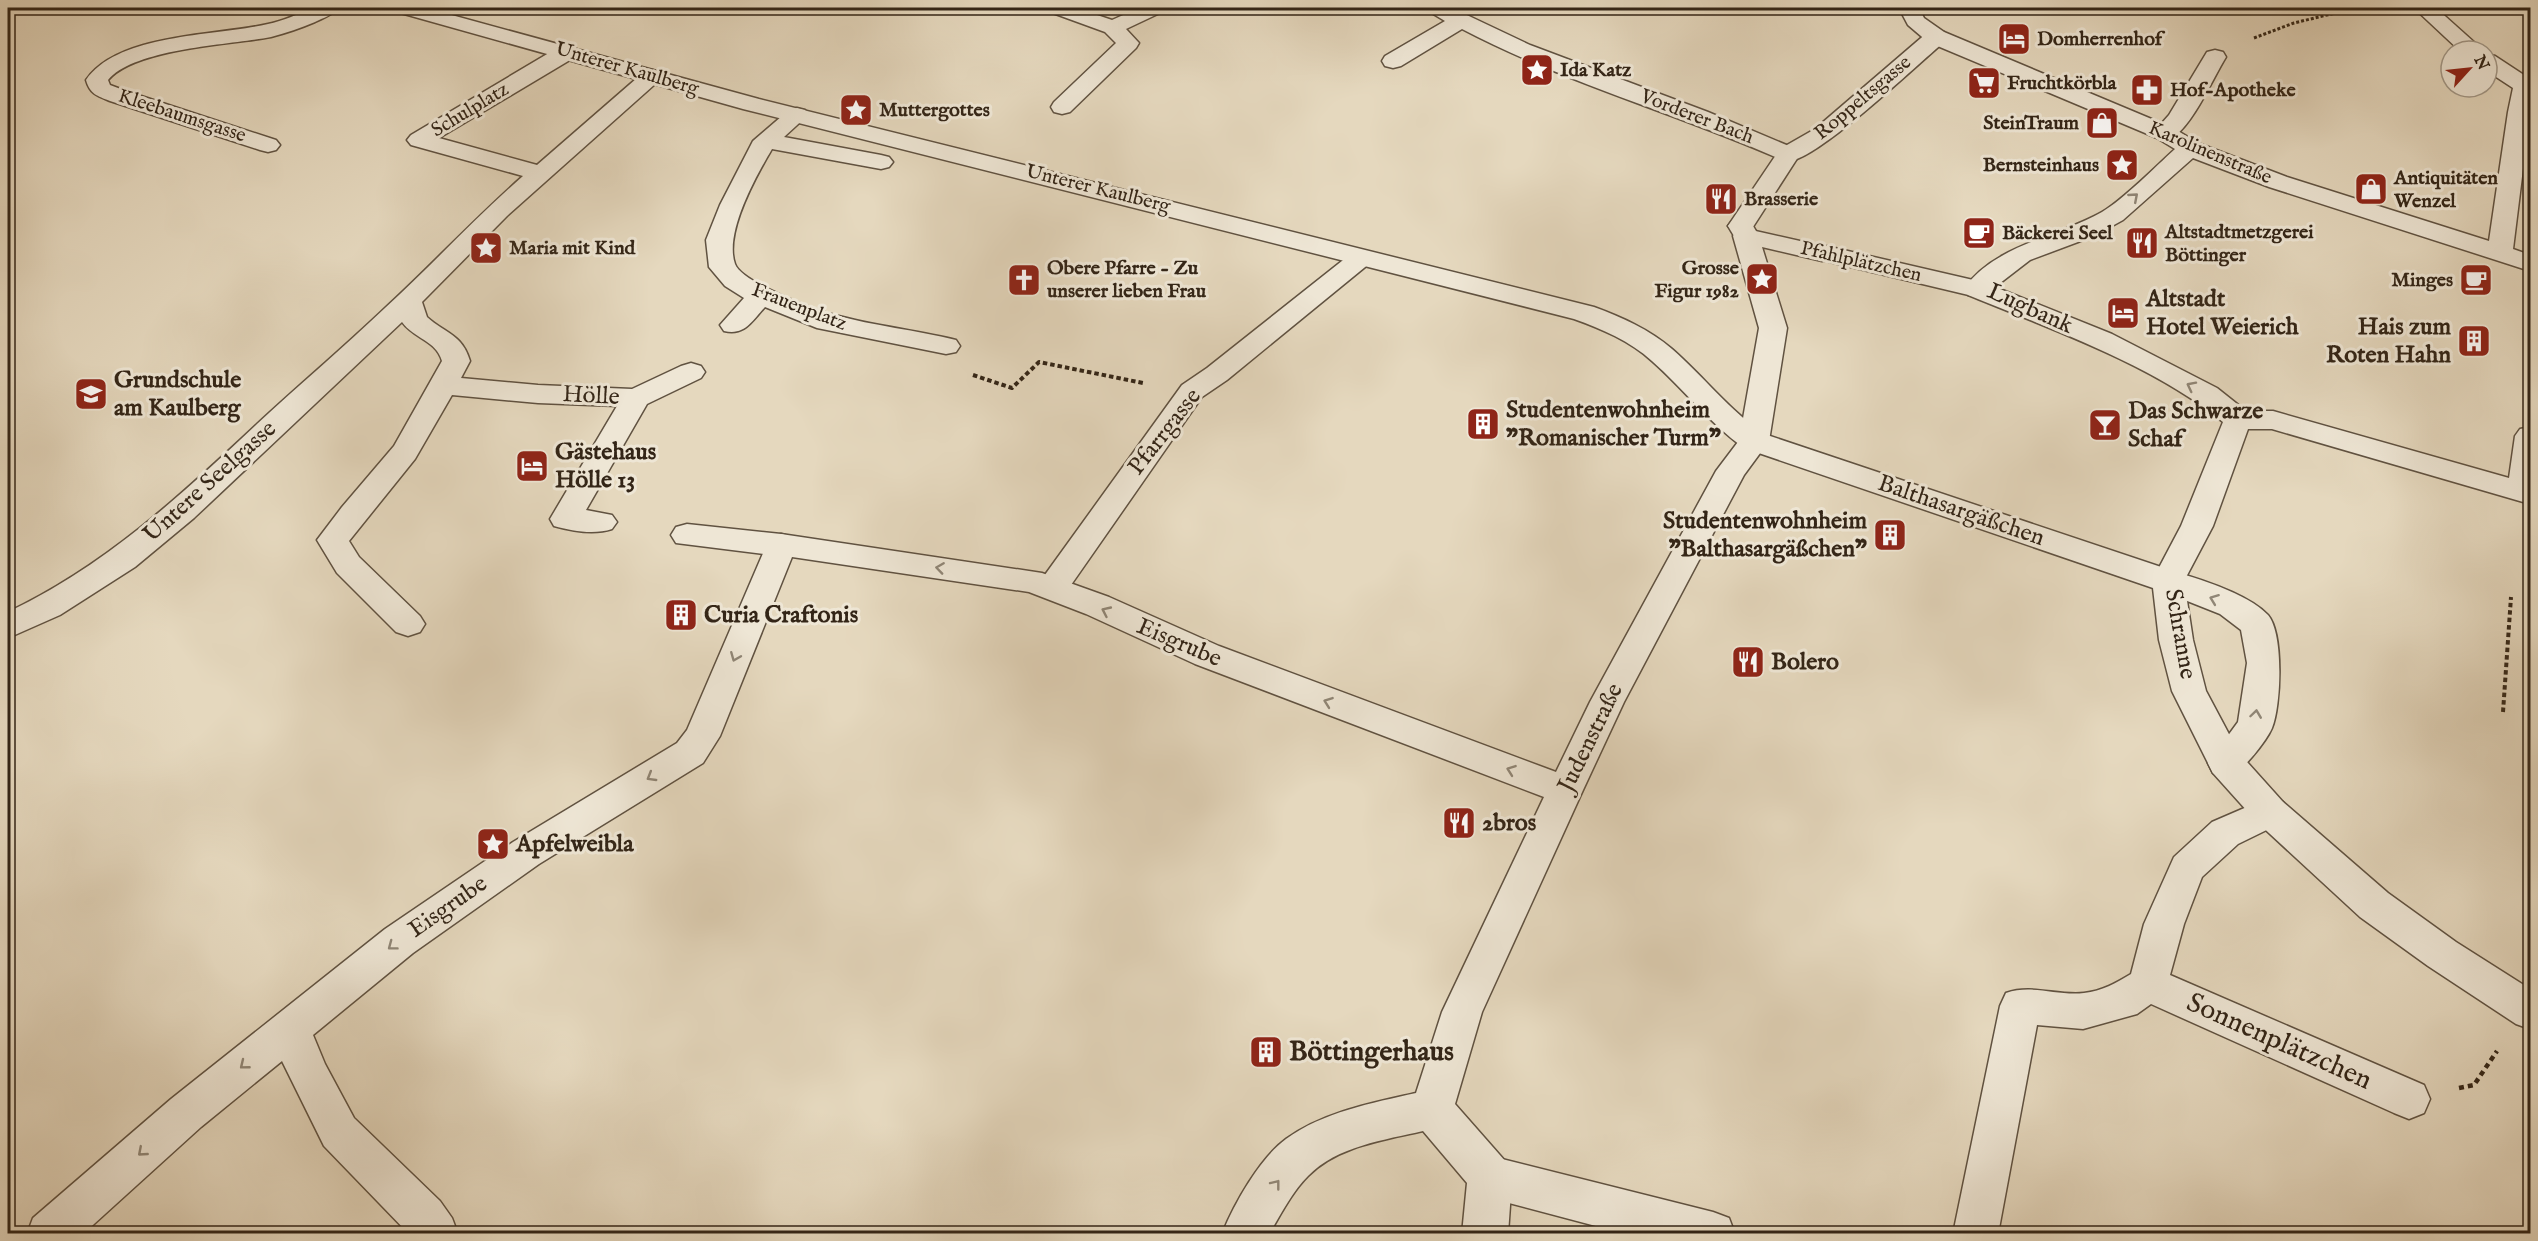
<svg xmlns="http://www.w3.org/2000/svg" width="2538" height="1241" font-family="'IM FELL English',serif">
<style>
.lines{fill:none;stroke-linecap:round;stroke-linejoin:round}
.service-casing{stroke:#605241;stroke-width:3}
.pedestrian-casing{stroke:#605241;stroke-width:3}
.minor-casing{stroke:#605241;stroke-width:3}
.tertiary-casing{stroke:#605241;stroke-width:3}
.path-far2{stroke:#332517;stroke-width:3;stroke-dasharray:3 2;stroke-linecap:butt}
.path-far1{stroke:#332517;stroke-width:4;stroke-dasharray:4.5 3;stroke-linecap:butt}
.path{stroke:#332517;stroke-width:4.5;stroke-dasharray:5 4;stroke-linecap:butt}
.service{fill:#eee6d5;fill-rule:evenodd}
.pedestrian{fill:#eee6d5;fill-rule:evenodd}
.minor{fill:#eee6d5;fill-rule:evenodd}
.tertiary{fill:#eee6d5;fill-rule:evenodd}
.oneway{stroke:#908676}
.labels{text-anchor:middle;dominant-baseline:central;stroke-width:6;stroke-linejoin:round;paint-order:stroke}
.far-poi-label{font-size:20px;font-weight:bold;fill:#332517;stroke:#eee6d5;text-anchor:start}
.far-street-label{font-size:20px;fill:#332517;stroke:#eee6d5}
.poi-label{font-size:24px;font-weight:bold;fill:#332517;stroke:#eee6d5;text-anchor:start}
.street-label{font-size:24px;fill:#332517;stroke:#eee6d5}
.near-street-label{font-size:28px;fill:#332517;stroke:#eee6d5}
.near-poi-label{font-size:28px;font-weight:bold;fill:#332517;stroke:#eee6d5;text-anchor:start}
</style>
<rect width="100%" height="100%" fill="#e5d8be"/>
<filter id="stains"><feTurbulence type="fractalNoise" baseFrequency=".00333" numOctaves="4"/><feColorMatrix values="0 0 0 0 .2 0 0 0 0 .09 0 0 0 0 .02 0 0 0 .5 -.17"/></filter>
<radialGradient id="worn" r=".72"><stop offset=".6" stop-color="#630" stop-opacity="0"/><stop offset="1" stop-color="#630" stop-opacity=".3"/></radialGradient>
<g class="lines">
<!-- service casing -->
<g class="service-casing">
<g id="service">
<path d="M 312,8 L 338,8 C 333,15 323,18 315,22 C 301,28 286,33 271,37 C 230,45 135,48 108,80 L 110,85 L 126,91 L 276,140 L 280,145 L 276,150 L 268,152 L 260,150 L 110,101 C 97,96 90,94 86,80 C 118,33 217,36 268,24 C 283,21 298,14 312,8 Z"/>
<polygon points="1047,8 1076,8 1112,20 1139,8 1165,8 1162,12 1126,29 1139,43 1136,48 1070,112 1062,114 1054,112 1051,107 1054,102 1116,43 1105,32 1050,12"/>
<path d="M 1936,31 L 1944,32 L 1947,37 L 1944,42 C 1918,64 1817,160 1789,161 C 1787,161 1781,159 1780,159 L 1776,154 L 1780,149 L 1815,129 L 1928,32 Z"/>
<path d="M 567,45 L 575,47 L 578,52 L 575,57 L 439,138 L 537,165 L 644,72 L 652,70 L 660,72 L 663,77 L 507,216 L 422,302 L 427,317 C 446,334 462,334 470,361 L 461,378 L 538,385 L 632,389 L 681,366 L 691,363 L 701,366 L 705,372 L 701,378 L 647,404 L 586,510 L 612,515 L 617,522 L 612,529 C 594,535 572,531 554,526 L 550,519 L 617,406 L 538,403 L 452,395 L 415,459 L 349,541 L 359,557 L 420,616 L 425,624 L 420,632 L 408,636 L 396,632 L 337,573 L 317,540 L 342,507 L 394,446 L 442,361 C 436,340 414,339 402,322 L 194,518 L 135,567 L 60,615 L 8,638 L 8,612 C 105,566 179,497 257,424 C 299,385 343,348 385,308 C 432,265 475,218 523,176 L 411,145 L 407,140 L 411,135 L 559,47 Z"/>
<path d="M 2215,50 L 2223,52 L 2226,57 C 2212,80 2195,120 2175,136 C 2169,141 2163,140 2157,138 L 2153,133 L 2169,115 L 2207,52 Z"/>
<path d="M 797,108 L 805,110 L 808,115 L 784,137 L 881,155 L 889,157 L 893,162 L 889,167 L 881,169 L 772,149 C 756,176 724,233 735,264 C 741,282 815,310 835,315 C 874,326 916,330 956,340 L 960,346 L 956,352 L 946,354 L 817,328 L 765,307 C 752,321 745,336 724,331 L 720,325 L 744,298 L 725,286 L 709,267 L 706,240 L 720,205 L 753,141 L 789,110 Z"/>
<polygon points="1822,245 1986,283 1990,289 1986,295 1977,297 1813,258 1809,253 1813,248"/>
<polygon points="1361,250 1370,253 1374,258 1370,263 1227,380 1202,397 1064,595 1053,598 1042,595 1037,587 1042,579 1182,385 1207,368 1352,253"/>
<polygon points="687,524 781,534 792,537 797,545 792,553 781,556 676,543 671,535 676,527"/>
<path d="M 2168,570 C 2197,578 2247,593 2268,615 C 2284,634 2281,706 2272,728 C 2267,740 2240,776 2226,777 C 2223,777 2217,774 2213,773 L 2208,763 L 2238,722 L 2247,663 L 2241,630 L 2220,614 L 2157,589 L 2152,581 L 2157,573 Z"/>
<path d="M 2270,797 L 2283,802 L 2288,812 L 2283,822 L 2238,844 L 2202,877 L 2184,924 L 2170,975 L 2424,1085 L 2430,1099 L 2424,1113 L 2409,1119 L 2394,1113 L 2151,1004 L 2137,1014 L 2083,1029 L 2037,1025 L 1998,1234 L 1953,1234 L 2000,1006 L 2006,993 C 2032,984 2057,996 2084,993 C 2102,991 2116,983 2131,974 L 2144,924 L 2174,857 L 2212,822 Z"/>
<polygon points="1490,1156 1713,1212 1729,1218 1735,1234 1626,1234 1490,1198 1474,1192 1468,1177 1474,1162"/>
</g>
</g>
<!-- pedestrian casing -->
<g class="pedestrian-casing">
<polygon id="pedestrian" points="1788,147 1796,149 1800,154 1751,230 1831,248 1835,253 1831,258 1822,261 1762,247 1787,328 1769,441 1764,448 1754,450 1744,448 1739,441 1759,328 1733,236 1736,232 1728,226 1780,149"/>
</g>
<!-- minor casing -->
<g class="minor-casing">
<g id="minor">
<path d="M 1427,8 L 1452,8 L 1530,45 L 1708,112 L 1796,149 L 1800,154 L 1796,159 L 1788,161 L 1780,159 C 1675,113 1563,82 1462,29 L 1401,66 L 1393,68 L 1385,66 L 1382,61 L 1385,56 L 1445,21 L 1430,12 Z"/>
<path d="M 1899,8 L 1919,8 L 1924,18 L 1944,32 L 2173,128 L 2198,143 L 2287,177 L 2489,241 L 2508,112 L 2513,88 L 2487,71 L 2487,54 L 2495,56 L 2530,79 L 2530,112 L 2513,249 L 2530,255 L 2530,271 L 2269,187 L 2193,158 L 2123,220 L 2094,236 L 2030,260 L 1995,287 L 2112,334 L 2217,388 L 2246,411 L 2273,411 L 2509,478 L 2515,436 L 2520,429 L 2530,427 L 2530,504 L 2272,429 L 2248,429 L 2213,526 L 2184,581 L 2179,589 L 2168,592 L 2157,589 L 2152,581 L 2181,526 L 2223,422 C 2154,365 2051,329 1968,295 L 1964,289 C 1994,245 2058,237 2102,212 C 2124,199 2155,167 2175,149 L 2157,138 L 1928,42 L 1908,25 Z"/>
<polygon points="2414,8 2436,8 2484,51 2460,51"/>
<polygon points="1741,218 1750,221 1759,236 1755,241 1746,244 1737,241 1728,226 1732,221"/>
<path d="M 1754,432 L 1764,434 L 1769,441 L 1744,475 L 1624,702 L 1583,790 L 1482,1012 L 1455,1104 L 1506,1162 L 1512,1177 L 1508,1234 L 1462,1234 L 1467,1183 L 1423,1131 C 1385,1140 1337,1146 1308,1176 C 1292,1192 1281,1214 1269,1234 L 1222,1234 C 1234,1204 1260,1158 1286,1139 C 1323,1112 1372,1103 1416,1093 L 1442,1012 L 1544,797 L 1195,664 L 1086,614 L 1029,592 L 792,557 L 720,736 L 703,763 L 539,864 L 413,953 L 313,1035 L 325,1064 L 354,1118 L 440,1201 L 452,1218 L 458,1234 L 409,1234 L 324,1146 L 282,1061 L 201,1127 L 83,1234 L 27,1234 L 33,1218 L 171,1099 L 385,929 L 513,842 L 677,743 L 687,730 L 770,537 L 781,534 L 1042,573 L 1109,597 L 1219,646 L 1556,772 L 1590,702 L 1716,471 L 1744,434 Z"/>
</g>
</g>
<!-- tertiary casing -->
<g class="tertiary-casing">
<path id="tertiary" d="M 394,8 L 426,8 L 759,99 L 1594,307 C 1621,317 1649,329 1672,349 C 1704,377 1729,410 1764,434 L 2179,573 L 2184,581 L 2193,640 L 2206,691 L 2239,753 L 2283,802 L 2388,893 L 2456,942 L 2530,989 L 2530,1029 L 2516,1024 L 2428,966 L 2360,917 L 2257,822 L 2213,773 L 2172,691 L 2159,640 L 2153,588 L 1744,448 C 1709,423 1684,389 1652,361 C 1630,341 1602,329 1574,319 L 743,109 L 397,12 Z"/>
</g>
<!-- path-far2 -->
<polyline class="path-far2" points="2254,38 2294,23 2356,8"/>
<!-- path-far1 -->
<g class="path-far1">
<polyline points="973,375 1012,388 1039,362 1143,383"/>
<polyline points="2503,712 2511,597"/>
</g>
<!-- path -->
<polyline class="path" points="2459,1088 2474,1085 2497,1051"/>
<!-- service -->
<use href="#service" class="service"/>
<!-- pedestrian -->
<use href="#pedestrian" class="pedestrian"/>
<!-- minor -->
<use href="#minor" class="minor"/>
<!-- tertiary -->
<use href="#tertiary" class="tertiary"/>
</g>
<!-- one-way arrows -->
<defs><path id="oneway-chevron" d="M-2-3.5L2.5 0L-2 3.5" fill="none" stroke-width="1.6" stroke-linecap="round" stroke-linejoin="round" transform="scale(1.5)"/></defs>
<g class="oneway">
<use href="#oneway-chevron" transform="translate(2134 197) rotate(-41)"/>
<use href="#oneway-chevron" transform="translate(2191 386) rotate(-153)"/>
<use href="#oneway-chevron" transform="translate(940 568) rotate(-172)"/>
<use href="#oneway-chevron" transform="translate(2214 599) rotate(-159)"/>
<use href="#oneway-chevron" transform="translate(1106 611) rotate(-155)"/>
<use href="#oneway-chevron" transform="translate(735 657) rotate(112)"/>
<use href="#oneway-chevron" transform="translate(1328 702) rotate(-160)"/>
<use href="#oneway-chevron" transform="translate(2256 714) rotate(-82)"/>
<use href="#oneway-chevron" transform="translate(1511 770) rotate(-160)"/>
<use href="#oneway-chevron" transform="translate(651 777) rotate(149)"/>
<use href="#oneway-chevron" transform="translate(392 946) rotate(143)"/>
<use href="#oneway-chevron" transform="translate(244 1065) rotate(141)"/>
<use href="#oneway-chevron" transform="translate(142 1152) rotate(139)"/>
<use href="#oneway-chevron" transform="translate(1276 1184) rotate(-52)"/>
</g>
<!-- icons -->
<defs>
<g id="hotel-square" transform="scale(1.725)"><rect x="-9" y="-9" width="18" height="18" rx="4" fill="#8f2418" stroke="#eee6d5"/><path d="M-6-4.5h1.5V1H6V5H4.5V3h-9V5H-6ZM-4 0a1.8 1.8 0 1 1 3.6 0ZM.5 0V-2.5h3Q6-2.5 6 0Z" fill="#fff"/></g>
<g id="sight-square" transform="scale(1.725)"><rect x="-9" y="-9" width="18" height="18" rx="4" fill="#8f2418" stroke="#eee6d5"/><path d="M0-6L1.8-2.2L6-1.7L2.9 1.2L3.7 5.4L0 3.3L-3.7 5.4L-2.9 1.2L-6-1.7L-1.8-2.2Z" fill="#fff"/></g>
<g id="supermarket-square" transform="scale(1.725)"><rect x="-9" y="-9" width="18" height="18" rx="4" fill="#8f2418" stroke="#eee6d5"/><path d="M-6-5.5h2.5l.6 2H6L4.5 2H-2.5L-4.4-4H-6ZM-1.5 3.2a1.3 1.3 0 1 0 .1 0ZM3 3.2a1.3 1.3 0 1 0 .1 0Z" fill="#fff"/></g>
<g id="pharmacy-square" transform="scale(1.725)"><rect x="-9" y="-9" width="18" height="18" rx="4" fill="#8f2418" stroke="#eee6d5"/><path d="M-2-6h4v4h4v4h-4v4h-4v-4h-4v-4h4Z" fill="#fff"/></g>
<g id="shop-square" transform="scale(1.725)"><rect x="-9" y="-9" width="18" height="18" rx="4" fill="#8f2418" stroke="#eee6d5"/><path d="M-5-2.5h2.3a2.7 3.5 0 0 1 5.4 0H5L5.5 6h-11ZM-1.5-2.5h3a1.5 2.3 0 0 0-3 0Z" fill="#fff"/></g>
<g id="restaurant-square" transform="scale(1.725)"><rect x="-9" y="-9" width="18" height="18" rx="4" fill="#8f2418" stroke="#eee6d5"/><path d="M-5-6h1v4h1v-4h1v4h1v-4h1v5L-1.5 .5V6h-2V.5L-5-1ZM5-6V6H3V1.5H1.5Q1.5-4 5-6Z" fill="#fff"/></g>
<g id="cafe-square" transform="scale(1.725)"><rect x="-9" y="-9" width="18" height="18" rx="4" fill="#8f2418" stroke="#eee6d5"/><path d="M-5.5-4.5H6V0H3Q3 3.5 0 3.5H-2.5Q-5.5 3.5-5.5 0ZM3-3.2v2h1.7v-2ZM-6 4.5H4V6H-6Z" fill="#fff"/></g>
<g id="church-square" transform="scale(1.725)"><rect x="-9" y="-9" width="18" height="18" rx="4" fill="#8f2418" stroke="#eee6d5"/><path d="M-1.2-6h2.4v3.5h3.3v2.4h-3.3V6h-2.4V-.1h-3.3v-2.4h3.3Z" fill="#fff"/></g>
<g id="building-square" transform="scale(1.725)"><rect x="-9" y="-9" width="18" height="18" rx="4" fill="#8f2418" stroke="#eee6d5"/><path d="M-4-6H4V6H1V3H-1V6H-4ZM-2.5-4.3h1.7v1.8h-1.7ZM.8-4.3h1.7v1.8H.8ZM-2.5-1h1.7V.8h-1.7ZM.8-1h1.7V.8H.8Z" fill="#fff"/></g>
<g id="school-square" transform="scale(1.725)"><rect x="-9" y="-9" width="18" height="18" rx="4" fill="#8f2418" stroke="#eee6d5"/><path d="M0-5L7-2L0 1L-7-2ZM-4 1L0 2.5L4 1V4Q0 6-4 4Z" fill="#fff"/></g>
<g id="bar-square" transform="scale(1.725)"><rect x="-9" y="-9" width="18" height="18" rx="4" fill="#8f2418" stroke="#eee6d5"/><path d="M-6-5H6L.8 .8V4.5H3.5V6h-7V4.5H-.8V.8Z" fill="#fff"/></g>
</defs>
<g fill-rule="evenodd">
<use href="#hotel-square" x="2014" y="39"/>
<use href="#sight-square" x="1537" y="70"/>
<use href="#supermarket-square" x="1984" y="83"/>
<use href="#pharmacy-square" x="2147" y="90"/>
<use href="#sight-square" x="856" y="110"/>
<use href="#shop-square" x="2102" y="123"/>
<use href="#sight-square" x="2122" y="165"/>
<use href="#shop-square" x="2371" y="189"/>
<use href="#restaurant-square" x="1721" y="199"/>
<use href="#cafe-square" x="1979" y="233"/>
<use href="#restaurant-square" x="2142" y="243"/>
<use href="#sight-square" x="486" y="248"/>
<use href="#sight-square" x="1762" y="279"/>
<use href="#church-square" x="1024" y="280"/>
<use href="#cafe-square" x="2476" y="280"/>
<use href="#hotel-square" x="2123" y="313"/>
<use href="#building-square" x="2474" y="341"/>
<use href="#school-square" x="91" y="394"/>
<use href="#building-square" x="1483" y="424"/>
<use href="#bar-square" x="2105" y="425"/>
<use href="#hotel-square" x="532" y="466"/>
<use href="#building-square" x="1890" y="535"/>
<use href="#building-square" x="681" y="615"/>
<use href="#restaurant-square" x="1748" y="662"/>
<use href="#restaurant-square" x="1459" y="823"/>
<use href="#sight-square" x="493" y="844"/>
<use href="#building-square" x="1266" y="1052"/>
</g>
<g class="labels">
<!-- far-poi labels -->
<g class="far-poi-label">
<text x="2037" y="39">Domherrenhof</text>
<text x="1560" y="70">Ida Katz</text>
<text x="2007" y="83">Fruchtkörbla</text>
<text x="2170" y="90">Hof-Apotheke</text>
<text x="879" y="110">Muttergottes</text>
<text x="2079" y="123" text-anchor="end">SteinTraum</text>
<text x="2099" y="165" text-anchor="end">Bernsteinhaus</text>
<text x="2394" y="178">Antiquitäten<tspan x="2394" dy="23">Wenzel</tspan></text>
<text x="1744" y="199">Brasserie</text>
<text x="2165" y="232">Altstadtmetzgerei<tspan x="2165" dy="23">Böttinger</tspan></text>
<text x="2002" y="233">Bäckerei Seel</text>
<text x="509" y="248">Maria mit Kind</text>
<text x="1047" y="268">Obere Pfarre - Zu<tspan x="1047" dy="23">unserer lieben Frau</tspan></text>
<text x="1739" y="268" text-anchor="end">Grosse<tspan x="1739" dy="23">Figur 1982</tspan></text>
<text x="2453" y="280" text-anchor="end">Minges</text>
</g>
<!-- far-street labels -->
<g class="far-street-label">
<text transform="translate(627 69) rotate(16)">Unterer Kaulberg</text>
<text transform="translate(1863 98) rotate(-40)">Roppeltsgasse</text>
<text transform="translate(470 110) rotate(-31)">Schulplatz</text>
<text transform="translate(182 116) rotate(18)">Kleebaumsgasse</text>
<text transform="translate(1697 117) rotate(21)">Vorderer Bach</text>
<text transform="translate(2210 153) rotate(23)">Karolinenstraße</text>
<text transform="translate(1098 189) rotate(14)">Unterer Kaulberg</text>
<text transform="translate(1861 262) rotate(13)">Pfahlplätzchen</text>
<text transform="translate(799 307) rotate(21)">Frauenplatz</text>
</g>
<!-- poi labels -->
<g class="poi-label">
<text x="2146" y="299">Altstadt<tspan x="2146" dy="28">Hotel Weierich</tspan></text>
<text x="2451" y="327" text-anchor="end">Hais zum<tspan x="2451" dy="28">Roten Hahn</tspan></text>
<text x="114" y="380">Grundschule<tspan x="114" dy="28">am Kaulberg</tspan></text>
<text x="1506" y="410">Studentenwohnheim<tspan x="1506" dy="28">"Romanischer Turm"</tspan></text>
<text x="2128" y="411">Das Schwarze<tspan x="2128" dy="28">Schaf</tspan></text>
<text x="555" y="452">Gästehaus<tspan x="555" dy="28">Hölle 13</tspan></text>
<text x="1867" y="521" text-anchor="end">Studentenwohnheim<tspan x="1867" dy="28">"Balthasargäßchen"</tspan></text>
<text x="704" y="615">Curia Craftonis</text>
<text x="1771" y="662">Bolero</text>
<text x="1482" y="823">2bros</text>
<text x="516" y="844">Apfelweibla</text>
</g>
<!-- street labels -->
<g class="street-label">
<text transform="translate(2030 309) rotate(24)">Lugbank</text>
<text transform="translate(591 396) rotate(3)">Hölle</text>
<text transform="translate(1165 432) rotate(-52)">Pfarrgasse</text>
<text transform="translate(210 482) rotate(-42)">Untere Seelgasse</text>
<text transform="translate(1961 511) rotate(19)">Balthasargäßchen</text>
<text transform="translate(2180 634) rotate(80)">Schranne</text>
<text transform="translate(1179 643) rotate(23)">Eisgrube</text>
<text transform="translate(1591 738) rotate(-64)">Judenstraße</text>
<text transform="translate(448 907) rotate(-35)">Eisgrube</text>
</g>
<!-- near-street labels -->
<g class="near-street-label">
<text transform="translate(2279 1042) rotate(24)">Sonnenplätzchen</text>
</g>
<!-- near-poi labels -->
<g class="near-poi-label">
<text x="1289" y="1052">Böttingerhaus</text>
</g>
</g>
<!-- margin -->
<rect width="2538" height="1241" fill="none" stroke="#e5d8be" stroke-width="30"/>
<rect x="9" y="9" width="2520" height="1223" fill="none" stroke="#332517" stroke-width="3"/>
<rect x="15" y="15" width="2508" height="1211" fill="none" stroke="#332517" stroke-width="1.5"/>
<!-- north arrow -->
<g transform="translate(2469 69) rotate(63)"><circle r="28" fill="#eee6d5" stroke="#a39989" stroke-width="1.5"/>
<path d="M0-4.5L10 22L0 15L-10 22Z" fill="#8f2418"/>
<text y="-9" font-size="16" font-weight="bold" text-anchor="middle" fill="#332517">N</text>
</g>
<rect width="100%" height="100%" filter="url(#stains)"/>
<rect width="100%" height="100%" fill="url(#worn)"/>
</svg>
